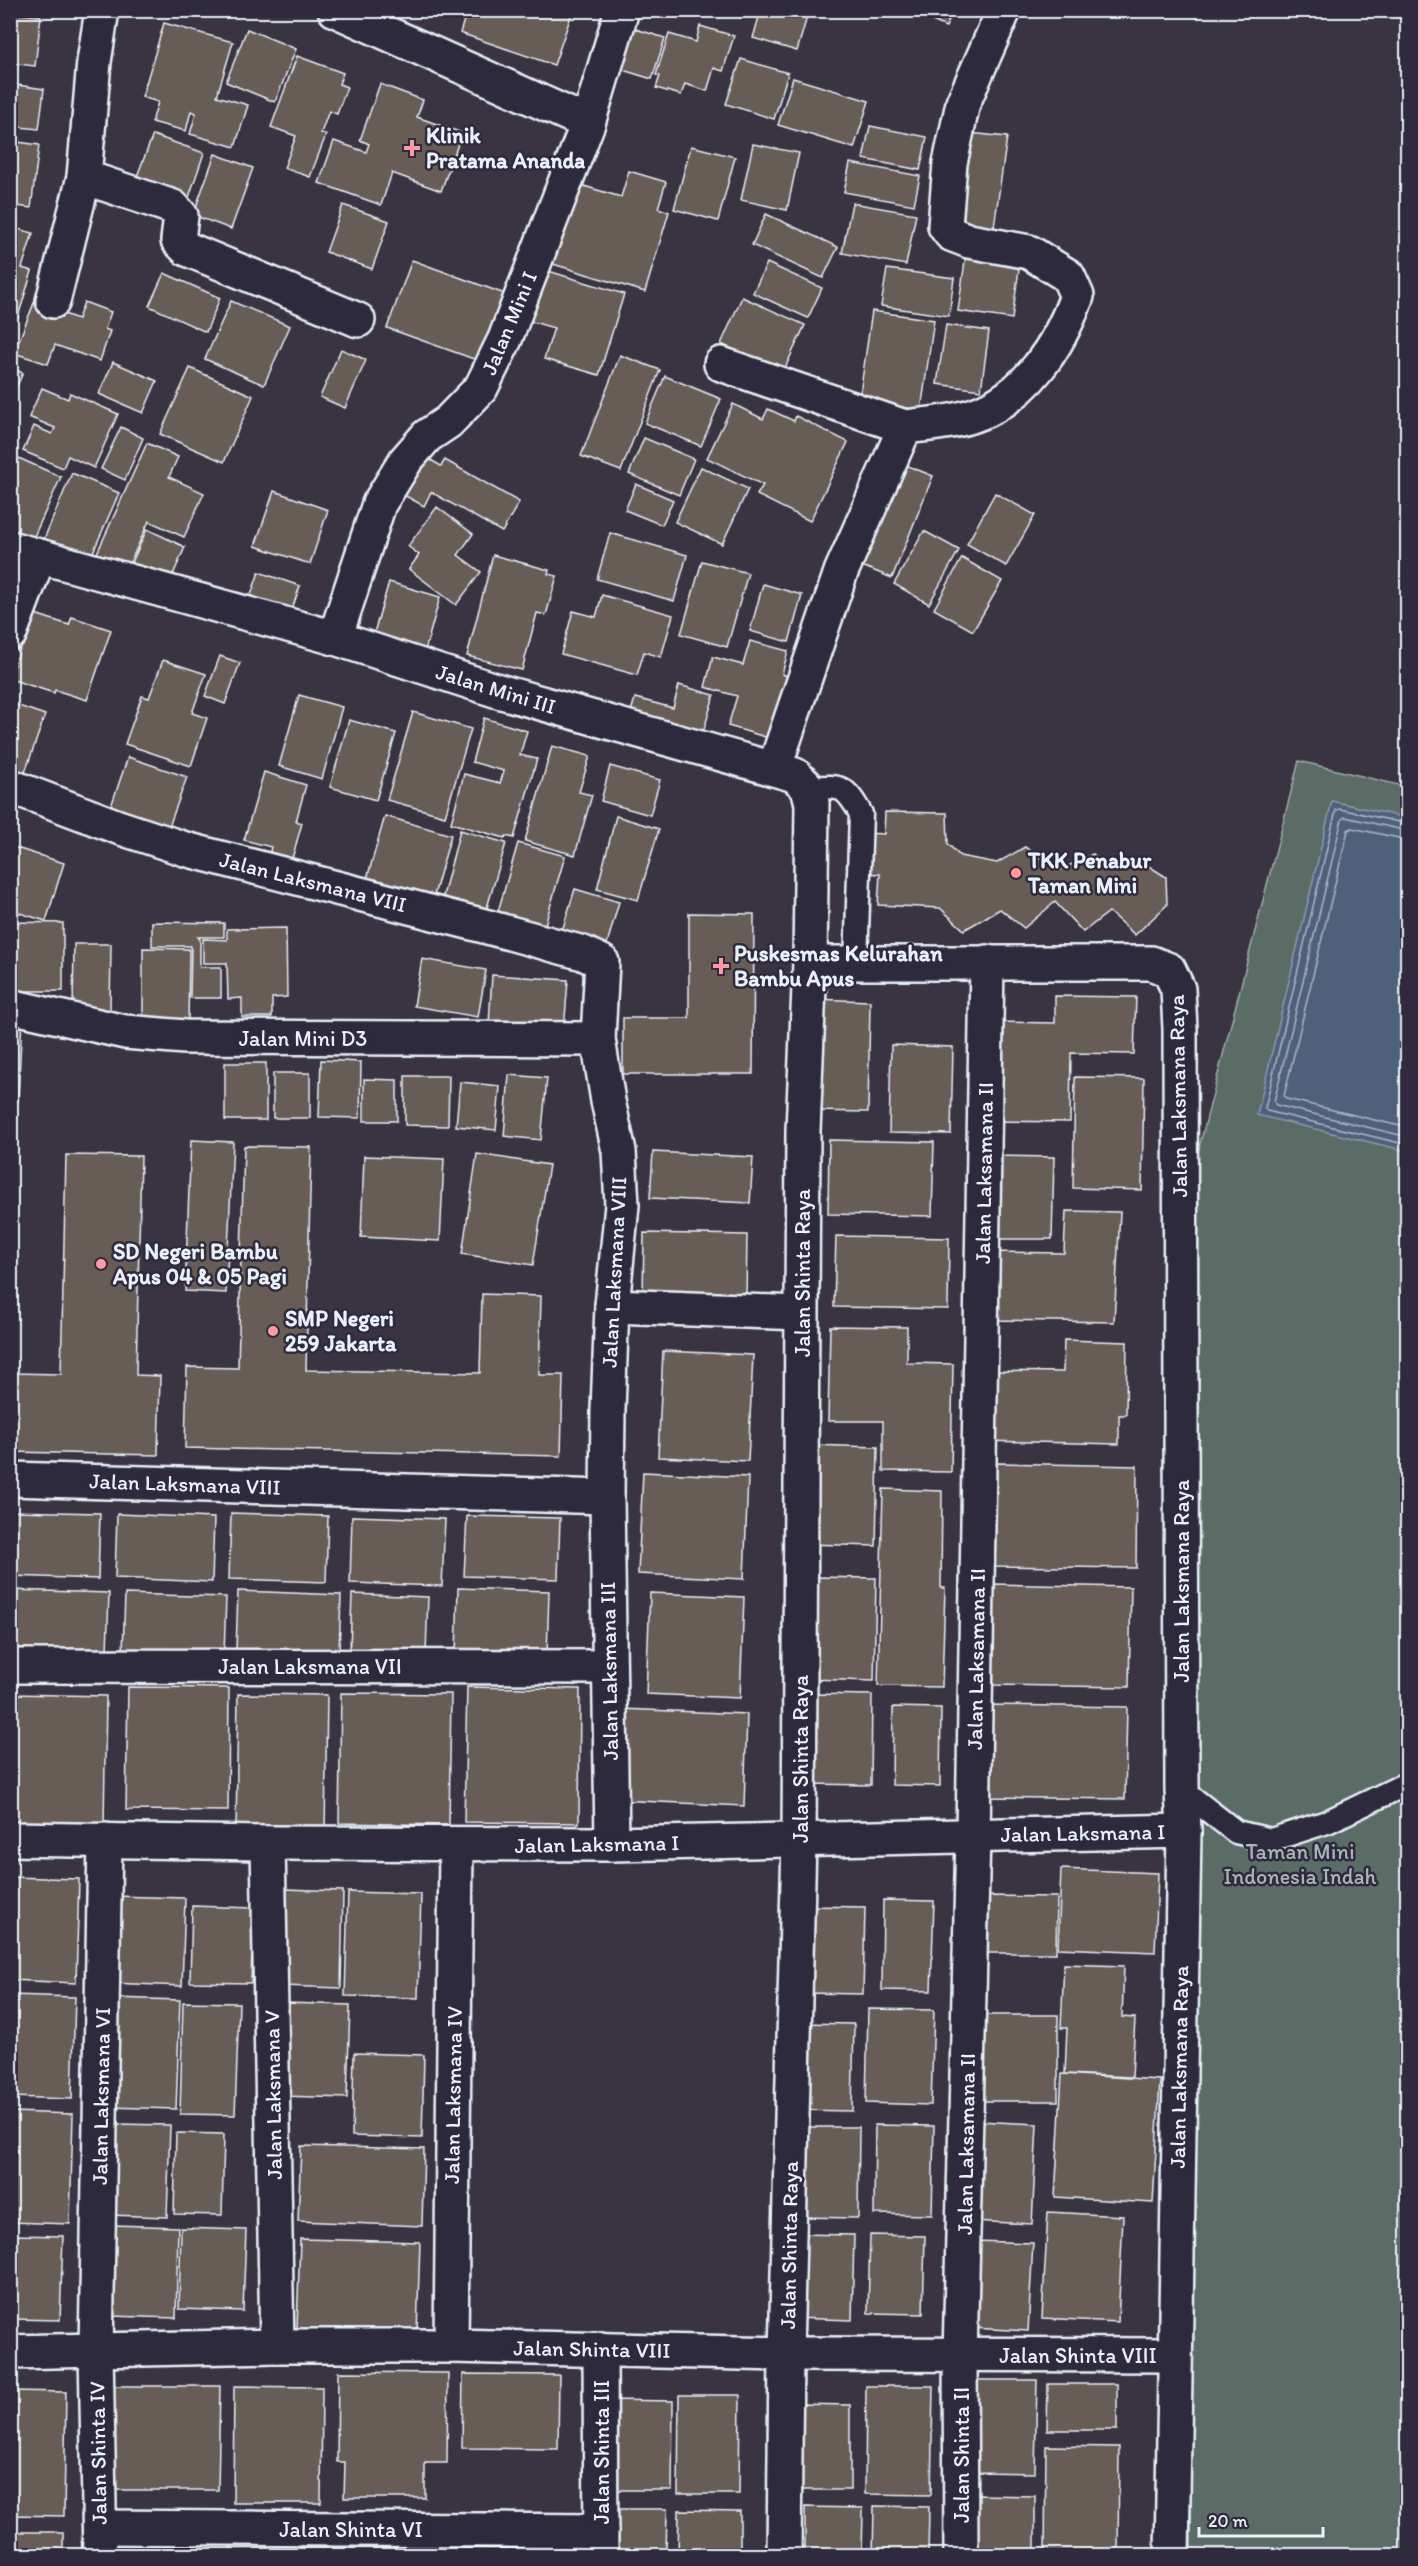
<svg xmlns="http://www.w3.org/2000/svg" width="1418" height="2566" font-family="Itim,sans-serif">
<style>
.green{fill:#5a6c65;stroke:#a1aeae;stroke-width:1.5}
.water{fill:#4f617a;stroke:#8c9bac;stroke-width:1.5}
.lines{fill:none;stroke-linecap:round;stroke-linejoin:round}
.shore{stroke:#abb7c6;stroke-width:1.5}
.building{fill:#675b56;stroke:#e8f1f8;stroke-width:1.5}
.lane-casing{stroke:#e8f1f8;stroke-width:27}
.street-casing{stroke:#e8f1f8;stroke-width:38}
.lane{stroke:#2f2a3d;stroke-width:22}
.street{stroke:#2f2a3d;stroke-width:33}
.poi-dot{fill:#ff9aa2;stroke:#2f2a3d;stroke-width:2}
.labels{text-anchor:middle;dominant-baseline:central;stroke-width:5;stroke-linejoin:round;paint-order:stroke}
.poi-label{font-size:22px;font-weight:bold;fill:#e8f1f8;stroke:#2f2a3d;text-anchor:start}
.street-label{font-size:22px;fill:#e8f1f8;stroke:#2f2a3d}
.park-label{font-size:22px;fill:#a8b5b6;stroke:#2f2a3d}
</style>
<rect width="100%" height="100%" fill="#3a3442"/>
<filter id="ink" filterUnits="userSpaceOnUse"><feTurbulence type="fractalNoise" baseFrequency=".0167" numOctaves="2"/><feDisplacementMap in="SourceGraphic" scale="12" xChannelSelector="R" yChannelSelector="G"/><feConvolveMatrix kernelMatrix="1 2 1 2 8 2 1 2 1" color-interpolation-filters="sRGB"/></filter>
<g filter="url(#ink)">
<!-- green -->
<polygon class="green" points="1299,761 1407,787 1407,2555 1191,2556 1193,1171"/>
<!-- water -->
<polygon class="water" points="1332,801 1407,818 1407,1151 1257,1115"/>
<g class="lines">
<!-- shore -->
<g class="shore">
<polyline points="1408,824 1340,809 1336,810 1265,1108 1267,1111 1408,1145"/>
<polyline points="1408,831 1345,817 1342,819 1274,1102 1276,1105 1408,1137"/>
<polyline points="1408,840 1352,828 1348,830 1284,1096 1287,1099 1408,1128"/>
</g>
</g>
<!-- building -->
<g class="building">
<polygon points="467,10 573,10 554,65 460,33"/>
<polygon points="761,10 809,10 797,51 753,38"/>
<polygon points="907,10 953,10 946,27"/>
<polygon points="10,13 41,16 35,66 10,63"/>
<polygon points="164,23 233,42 217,96 248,105 235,147 190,134 196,113 191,111 186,131 152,122 158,102 142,97"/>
<polygon points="626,26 665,38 652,79 613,67"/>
<polygon points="700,26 734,36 723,71 714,68 707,91 685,84 681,95 656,88 660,76 656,75 669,34 696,42"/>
<polygon points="247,29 296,49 275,102 226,82"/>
<polygon points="297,56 343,73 339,84 347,87 337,114 329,111 321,133 326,135 310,177 284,168 296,136 271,127"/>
<polygon points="741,59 788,73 774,119 726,104"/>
<polygon points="793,78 869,101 854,148 778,125"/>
<polygon points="10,84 44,89 39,129 10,126"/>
<polygon points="380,84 423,100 417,117 462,133 441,191 392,173 381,205 319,183 334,141 366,152 369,144 360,140"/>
<polygon points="870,126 927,137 920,170 863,159"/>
<polygon points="969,133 1007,137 994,227 956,222"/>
<polygon points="153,135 204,153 187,203 134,184"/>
<polygon points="10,141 39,145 31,208 10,205"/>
<polygon points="753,144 799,153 787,210 741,200"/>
<polygon points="691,146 735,157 718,221 674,209"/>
<polygon points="215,154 253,168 231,229 193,215"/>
<polygon points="850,163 920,176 914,205 844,192"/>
<polygon points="629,171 666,182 658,208 669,212 645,292 553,264 577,184 621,197"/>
<polygon points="852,203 916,214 906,265 842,253"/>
<polygon points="343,205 389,221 372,269 326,252"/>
<polygon points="766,214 838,247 823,278 752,245"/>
<polygon points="10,227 33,233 22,268 32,271 17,320 10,318"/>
<polygon points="966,254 1020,262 1012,319 958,311"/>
<polygon points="412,260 513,297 488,364 387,328"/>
<polygon points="767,263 822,288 808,318 753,293"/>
<polygon points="535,267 624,294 599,375 544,359 554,328 519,318"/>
<polygon points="887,269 954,278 949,316 881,306"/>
<polygon points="164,273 220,298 206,332 149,306"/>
<polygon points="742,297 805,325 783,372 721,344"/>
<polygon points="231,301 290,326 264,385 205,359"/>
<polygon points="84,302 111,312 105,329 110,331 100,361 55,345 48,364 14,353 34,303 78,319"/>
<polygon points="872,311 934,320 921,410 859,401"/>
<polygon points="946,325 989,331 981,390 937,384"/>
<polygon points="341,349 366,360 345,408 320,397"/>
<polygon points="620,355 660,370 621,471 581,456"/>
<polygon points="113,362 157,381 143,413 99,394"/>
<polygon points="10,368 23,373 10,400"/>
<polygon points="190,368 253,396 224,462 160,434"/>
<polygon points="665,376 721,399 701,446 645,423"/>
<polygon points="42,388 68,399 70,393 118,414 94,468 68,456 63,468 23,451 34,426 52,434 55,428 29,417"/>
<polygon points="733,404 763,419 768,409 794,421 796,416 848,442 810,521 757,495 763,485 707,458"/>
<polygon points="121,427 143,438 125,480 101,469"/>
<polygon points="644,438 694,459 679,495 629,474"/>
<polygon points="147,443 178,457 169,477 204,493 184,537 149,521 124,576 93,562"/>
<polygon points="422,455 441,466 445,460 519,502 502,532 431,492 424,506 400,493"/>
<polygon points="14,456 61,477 31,543 10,534 10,464"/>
<polygon points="893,460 933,476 892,578 852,562"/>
<polygon points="701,467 748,489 722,544 675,522"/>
<polygon points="72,473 119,493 90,559 44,539"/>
<polygon points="636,484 673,500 662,525 625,510"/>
<polygon points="274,491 328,510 310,564 255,546"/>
<polygon points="995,493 1035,515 1006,566 967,544"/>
<polygon points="437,507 473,534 458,555 481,572 456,605 409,569 419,555 408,546"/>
<polygon points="147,529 185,547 169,584 130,567"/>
<polygon points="924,531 959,550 929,604 894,584"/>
<polygon points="610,533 687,555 674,601 597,579"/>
<polygon points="493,555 549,570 548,574 557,576 546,615 537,613 522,670 467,656"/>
<polygon points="962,558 1002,581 973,631 934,609"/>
<polygon points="702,561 748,573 727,647 681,634"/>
<polygon points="259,572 300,586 291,612 250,598"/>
<polygon points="389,582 440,597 423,658 371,643"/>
<polygon points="763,584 802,595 789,642 750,631"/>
<polygon points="602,595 673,615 661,657 644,652 637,675 561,654 573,611 596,617"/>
<polygon points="32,613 69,625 72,617 111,630 87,700 55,690 54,693 10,679"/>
<polygon points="750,641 788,651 782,674 787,676 769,738 728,726 737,696 705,687 713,657 743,665"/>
<polygon points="220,656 240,663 225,704 205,696"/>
<polygon points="163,660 206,674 192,713 207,718 191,766 125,744 142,696 149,698"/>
<polygon points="679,685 714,695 703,733 627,726 635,698 673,708"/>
<polygon points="299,695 342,707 322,779 279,766"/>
<polygon points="10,703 45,715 22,781 10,778"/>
<polygon points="413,712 471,729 445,816 387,800"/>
<polygon points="484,718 527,731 520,755 537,759 514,838 506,836 505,838 451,823 464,774 500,783 504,771 472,762"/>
<polygon points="349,720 396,733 376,800 330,787"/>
<polygon points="552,746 590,756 579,792 592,795 575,855 525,841"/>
<polygon points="128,757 187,777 166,835 108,815"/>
<polygon points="610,766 660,780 650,815 601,801"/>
<polygon points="264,772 306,785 296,821 302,823 290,866 268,860 271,847 244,840"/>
<polygon points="885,812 947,813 948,844 960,856 997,863 1025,847 1058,871 1093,854 1111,871 1138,859 1166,877 1167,905 1135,935 1109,912 1083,932 1055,902 1024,928 1000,909 964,930 940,908 878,905 880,874 863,873 865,833 884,834"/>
<polygon points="385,816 451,835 433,899 366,882"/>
<polygon points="616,816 659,829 638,900 597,889"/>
<polygon points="460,830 506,843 486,911 442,900"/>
<polygon points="518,843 565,856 544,928 497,915"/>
<polygon points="10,846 64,863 46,921 10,910"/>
<polygon points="575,889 619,902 607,944 562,931"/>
<polygon points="689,913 754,914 753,1074 623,1074 623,1018 689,1018"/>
<polygon points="11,922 63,923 63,991 11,991"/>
<polygon points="152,922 224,923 224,937 198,937 200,939 200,967 221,967 221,998 190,998 191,946 152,946"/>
<polygon points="286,928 287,997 272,998 272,1017 242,1017 242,998 228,999 227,963 203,963 203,939 227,940 227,929"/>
<polygon points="74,944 111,944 110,1010 73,1009"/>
<polygon points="143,948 189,949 188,1028 143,1028"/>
<polygon points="422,959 486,970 478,1017 414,1006"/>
<polygon points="492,975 568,980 564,1030 489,1025"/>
<polygon points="1055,996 1136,997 1134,1054 1071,1053 1070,1122 991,1121 993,1022 1055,1023"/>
<polygon points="812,999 870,1001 868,1112 810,1111"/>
<polygon points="10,1016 22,1017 18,1101 10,1101"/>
<polygon points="891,1045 953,1047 951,1134 889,1133"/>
<polygon points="321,1060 361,1062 360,1118 319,1117"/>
<rect x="225" y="1063" width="41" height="57"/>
<rect x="273" y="1073" width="37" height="45"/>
<polygon points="509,1075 547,1078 541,1140 504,1136"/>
<polygon points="405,1076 449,1076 448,1126 405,1125"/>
<polygon points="1075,1077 1144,1078 1142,1190 1073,1188"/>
<polygon points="364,1079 397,1080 397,1121 364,1121"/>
<polygon points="460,1082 500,1086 496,1130 456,1126"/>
<polygon points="191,1140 233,1142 226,1293 185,1291"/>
<polygon points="829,1140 934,1142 932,1216 828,1214"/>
<polygon points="244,1146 311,1147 306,1370 480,1373 482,1294 541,1296 539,1375 563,1375 561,1456 185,1448 187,1367 238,1368"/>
<polygon points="653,1152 753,1157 750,1203 650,1198"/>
<polygon points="477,1154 549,1165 533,1265 462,1254"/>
<polygon points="66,1155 141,1156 136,1375 160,1376 158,1455 10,1452 10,1373 61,1374"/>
<polygon points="364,1156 444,1159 440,1241 361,1237"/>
<polygon points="991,1156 1054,1157 1052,1239 989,1239"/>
<polygon points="1066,1211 1120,1212 1114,1322 989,1320 990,1252 1064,1253"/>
<polygon points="644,1233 747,1235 746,1299 643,1297"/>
<polygon points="836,1236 949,1238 948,1309 834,1307"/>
<polygon points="830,1326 907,1327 907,1363 953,1364 951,1472 883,1471 883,1421 828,1421"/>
<polygon points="1064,1340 1127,1342 1126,1415 1119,1415 1119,1444 986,1441 987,1371 1063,1372"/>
<polygon points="663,1351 753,1355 748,1461 658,1457"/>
<polygon points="808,1445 878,1447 876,1546 806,1544"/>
<polygon points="997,1463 1137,1466 1136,1568 995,1566"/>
<polygon points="643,1472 748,1477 744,1579 638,1574"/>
<polygon points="883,1489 942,1491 941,1588 945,1588 942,1687 878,1686"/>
<polygon points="10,1511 100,1513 98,1579 10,1576"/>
<polygon points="231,1513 328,1516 326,1582 229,1579"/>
<polygon points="117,1514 214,1518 212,1582 115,1578"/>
<polygon points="352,1516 445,1519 442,1586 350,1583"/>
<polygon points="467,1516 560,1518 558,1579 464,1576"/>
<polygon points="811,1577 876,1578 874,1681 809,1679"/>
<polygon points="991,1584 1131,1587 1129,1687 990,1685"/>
<polygon points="458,1588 549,1591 547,1656 456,1654"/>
<polygon points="10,1590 109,1593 107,1652 10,1649"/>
<polygon points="238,1591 341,1595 339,1654 236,1650"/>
<polygon points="650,1593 744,1597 740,1698 646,1694"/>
<polygon points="125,1594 226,1597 224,1654 123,1651"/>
<polygon points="352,1594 428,1597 426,1653 350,1650"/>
<polygon points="128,1687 229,1688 228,1811 126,1810"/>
<polygon points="467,1687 580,1689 579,1823 464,1822"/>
<polygon points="341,1693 451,1694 449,1825 339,1823"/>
<polygon points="12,1694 106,1696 104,1826 10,1825"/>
<polygon points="238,1694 327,1695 325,1833 236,1832"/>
<polygon points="809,1694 872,1695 871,1785 807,1784"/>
<polygon points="983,1705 1127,1707 1125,1799 982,1797"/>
<polygon points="893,1707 941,1708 940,1786 892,1785"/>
<polygon points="621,1709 747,1714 744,1806 617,1800"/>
<polygon points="1061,1869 1158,1873 1155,1952 1058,1948"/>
<polygon points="10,1877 79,1879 76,1983 10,1980"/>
<polygon points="284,1889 343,1891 341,1988 282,1986"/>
<polygon points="348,1892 421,1894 418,1998 345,1996"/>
<polygon points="114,1896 185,1898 182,1986 111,1983"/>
<polygon points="980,1896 1057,1897 1056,1953 980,1953"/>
<polygon points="883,1900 934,1901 931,1991 882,1990"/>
<polygon points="192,1906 253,1908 251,1983 190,1982"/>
<polygon points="805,1906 865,1907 863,1994 804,1993"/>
<polygon points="1064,1964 1124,1966 1122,2017 1135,2018 1132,2077 1065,2074 1067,2028 1061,2028"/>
<polygon points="10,1995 75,1997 72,2099 10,2097"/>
<polygon points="112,1998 180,2000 176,2109 108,2107"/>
<polygon points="183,2002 239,2003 235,2115 180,2114"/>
<polygon points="285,2003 350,2005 347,2098 282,2096"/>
<polygon points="868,2009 934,2010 931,2105 866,2103"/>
<rect x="982" y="2015" width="76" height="86"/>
<polygon points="798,2023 854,2024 852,2111 796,2110"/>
<polygon points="354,2053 424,2055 422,2138 352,2136"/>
<polygon points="1062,2074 1160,2080 1153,2203 1055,2197"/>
<polygon points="11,2112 73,2114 70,2224 10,2222"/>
<polygon points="978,2121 1037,2124 1032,2224 972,2221"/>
<polygon points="112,2124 170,2125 167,2217 109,2215"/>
<polygon points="875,2125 934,2126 932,2215 874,2214"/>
<polygon points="798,2127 859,2127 858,2218 796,2217"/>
<polygon points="176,2133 224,2134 222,2215 174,2214"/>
<polygon points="301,2146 424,2149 422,2226 298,2221"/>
<polygon points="1048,2212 1123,2216 1118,2322 1042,2318"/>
<polygon points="112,2225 178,2227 176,2318 110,2316"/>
<polygon points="181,2228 246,2230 243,2311 179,2309"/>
<polygon points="794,2234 854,2235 852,2320 793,2318"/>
<polygon points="10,2235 63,2236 60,2320 10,2319"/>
<polygon points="870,2235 925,2236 923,2314 868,2313"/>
<polygon points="300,2239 420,2242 417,2333 297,2329"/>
<polygon points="976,2241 1033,2243 1028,2331 971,2328"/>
<polygon points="338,2372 448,2373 447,2463 425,2463 425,2498 344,2498 345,2462 337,2462"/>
<polygon points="463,2374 559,2375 558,2449 462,2448"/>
<polygon points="973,2380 1037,2380 1035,2473 973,2472"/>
<polygon points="1048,2384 1117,2384 1117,2430 1047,2430"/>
<polygon points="114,2386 220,2386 218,2490 112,2490"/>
<polygon points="234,2386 322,2387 321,2503 233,2503"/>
<polygon points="866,2386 933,2386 931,2495 865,2494"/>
<polygon points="10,2391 66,2392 64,2516 10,2515"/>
<polygon points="679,2395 740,2395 739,2494 678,2494"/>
<polygon points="608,2400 673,2401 672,2490 607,2490"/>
<polygon points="797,2404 850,2405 850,2490 796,2490"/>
<polygon points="1046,2446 1119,2447 1118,2556 1045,2556"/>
<polygon points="970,2495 1035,2496 1035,2556 969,2556"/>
<polygon points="874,2506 929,2507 928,2556 873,2556"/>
<polygon points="805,2507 863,2508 862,2556 805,2556"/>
<polygon points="612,2509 667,2509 666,2556 612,2556"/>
<polygon points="679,2510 740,2511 740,2556 678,2556"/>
<rect x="10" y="2532" width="53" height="24"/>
<polygon points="231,2546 334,2547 334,2556 231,2556"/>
<polygon points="106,2551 223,2552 223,2556 106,2556"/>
</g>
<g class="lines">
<!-- lane casing -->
<g class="lane-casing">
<g id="lane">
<path d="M 808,788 C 841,786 844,784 861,814 L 856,963"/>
<polyline points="1182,1790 1236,1832 1271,1840 1327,1822 1408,1783"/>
</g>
</g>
<!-- street casing -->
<g class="street-casing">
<g id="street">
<polyline points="335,10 588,123"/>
<polyline points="84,177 173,207 181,216 178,240 187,249 358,320"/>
<polyline points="53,301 84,177 94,62 102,10"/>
<polyline points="721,364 905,427"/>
<polyline points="10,548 335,638 495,690 795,775 808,788 812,803 810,963 803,1131 799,1841 786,2354 784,2556"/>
<polyline points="10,633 39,556"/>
<polyline points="335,638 379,504 406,460 427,436 448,422 481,388 505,339 588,123 622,10"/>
<path d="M 774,769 L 841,572 L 905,427 C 927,424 952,423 974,415 C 1026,397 1059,346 1077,296 L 1068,276 L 1029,252 L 969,241 L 951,234 L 945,226 L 950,163 L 963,103 L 1004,10"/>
<polyline points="10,786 118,827 185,849 484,926 583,953 602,962 598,1039 608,1101 619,1151 622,1205 612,1306 608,1410 607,1497 612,1844"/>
<polyline points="810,963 1151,963 1169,970 1178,989 1180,1029 1182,1790 1184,1831 1172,2556"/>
<polyline points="10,1006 125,1032 185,1037 598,1039"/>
<polyline points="612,1306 801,1313"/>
<polyline points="10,1479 607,1497"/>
<polyline points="10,1666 609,1667"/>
<polyline points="10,1839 268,1843 612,1844 1184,1831"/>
<polyline points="268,1843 277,2346"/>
<polyline points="451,2346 456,1845"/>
<polyline points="600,2349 601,2556"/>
<polyline points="10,2352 277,2346 451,2346 786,2354 1174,2355"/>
<polyline points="100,2527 601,2531"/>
<polyline points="100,2556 96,2351 105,1840"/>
<polyline points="961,2556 960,2355 973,1835 987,962"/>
</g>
</g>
<!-- lane -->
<use href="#lane" class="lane"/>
<!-- street -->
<use href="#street" class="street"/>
</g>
</g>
<!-- markers -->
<g class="poi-dot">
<path d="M409 139h6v6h6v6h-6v6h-6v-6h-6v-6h6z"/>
<circle cx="1016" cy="873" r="6"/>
<path d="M718 957h6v6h6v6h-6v6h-6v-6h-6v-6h6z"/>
<circle cx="101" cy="1264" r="6"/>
<circle cx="273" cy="1331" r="6"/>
</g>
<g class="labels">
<!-- poi labels -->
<g class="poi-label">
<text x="426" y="135">Klinik<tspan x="426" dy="25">Pratama Ananda</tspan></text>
<text x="1028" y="860">TKK Penabur<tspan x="1028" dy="25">Taman Mini</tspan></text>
<text x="734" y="953">Puskesmas Kelurahan<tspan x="734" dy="25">Bambu Apus</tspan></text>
<text x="113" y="1251">SD Negeri Bambu<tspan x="113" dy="25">Apus 04 &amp; 05 Pagi</tspan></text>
<text x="285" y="1318">SMP Negeri<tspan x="285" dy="25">259 Jakarta</tspan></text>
</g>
<!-- street labels -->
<g class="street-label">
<text transform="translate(509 323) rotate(-67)">Jalan Mini I</text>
<text transform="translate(496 689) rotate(17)">Jalan Mini III</text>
<text transform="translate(313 882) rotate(14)">Jalan Laksmana VIII</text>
<text x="303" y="1038">Jalan Mini D3</text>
<text transform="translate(1178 1096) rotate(-91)">Jalan Laksmana Raya</text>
<text transform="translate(984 1173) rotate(-89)">Jalan Laksamana II</text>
<text transform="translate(614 1272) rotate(-87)">Jalan Laksmana VIII</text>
<text transform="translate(802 1273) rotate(-90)">Jalan Shinta Raya</text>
<text transform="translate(185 1484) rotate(2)">Jalan Laksmana VIII</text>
<text transform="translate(1181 1581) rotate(-90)">Jalan Laksmana Raya</text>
<text transform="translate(976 1659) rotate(-89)">Jalan Laksamana II</text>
<text x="310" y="1666">Jalan Laksmana VII</text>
<text transform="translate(609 1671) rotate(-91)">Jalan Laksmana III</text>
<text transform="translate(800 1759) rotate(-90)">Jalan Shinta Raya</text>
<text transform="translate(1083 1833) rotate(-1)">Jalan Laksmana I</text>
<text transform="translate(597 1844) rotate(-1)">Jalan Laksmana I</text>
<text transform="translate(1179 2067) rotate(-89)">Jalan Laksmana Raya</text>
<text transform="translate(273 2095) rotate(-91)">Jalan Laksmana V</text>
<text transform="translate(453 2095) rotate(-89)">Jalan Laksmana IV</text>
<text transform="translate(101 2096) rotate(-89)">Jalan Laksmana VI</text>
<text transform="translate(966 2144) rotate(-89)">Jalan Laksamana II</text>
<text transform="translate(789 2245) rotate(-89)">Jalan Shinta Raya</text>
<text transform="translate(592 2349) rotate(1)">Jalan Shinta VIII</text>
<text x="1078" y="2355">Jalan Shinta VIII</text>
<text transform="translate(601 2452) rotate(-90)">Jalan Shinta III</text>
<text transform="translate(98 2453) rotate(-91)">Jalan Shinta IV</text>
<text transform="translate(961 2455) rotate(-90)">Jalan Shinta II</text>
<text x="351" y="2529">Jalan Shinta VI</text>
</g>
<!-- park labels -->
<g class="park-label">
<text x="1300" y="1851">Taman Mini<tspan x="1300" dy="25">Indonesia Indah</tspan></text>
</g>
</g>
<!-- margin -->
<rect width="1418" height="2566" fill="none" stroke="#2f2a3d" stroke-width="36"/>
<rect x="18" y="18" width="1382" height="2530" fill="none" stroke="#e8f1f8" stroke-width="2" filter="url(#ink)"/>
<!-- scale -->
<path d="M1199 2527v9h124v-9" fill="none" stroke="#e8f1f8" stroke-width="3"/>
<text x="1208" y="2527" font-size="18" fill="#e8f1f8" stroke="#2f2a3d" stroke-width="4.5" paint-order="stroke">20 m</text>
</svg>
